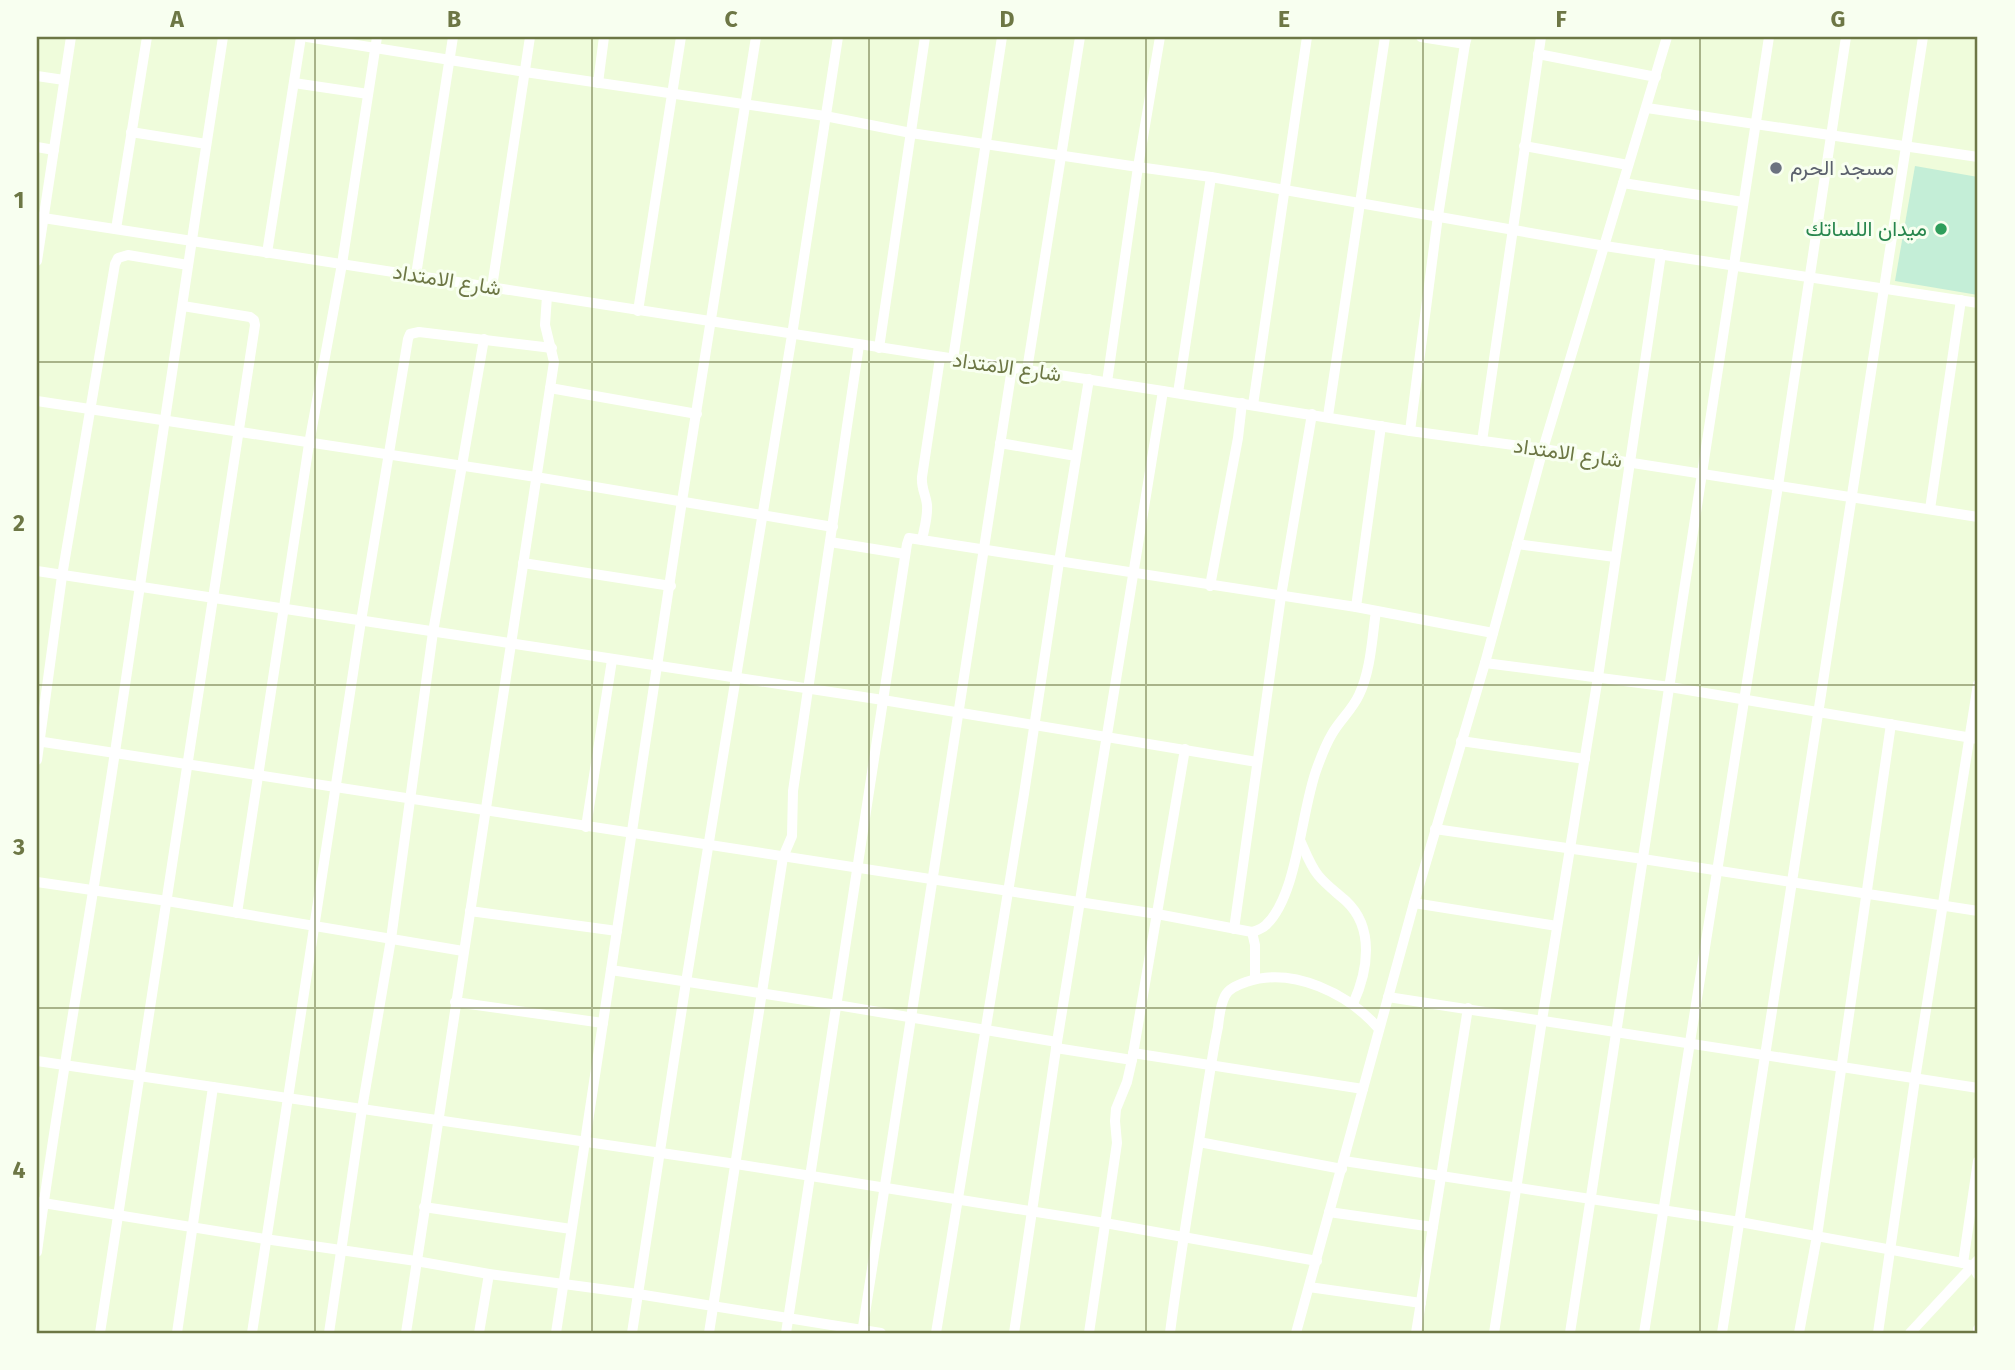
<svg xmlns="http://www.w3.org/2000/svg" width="2015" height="1370" font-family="'Fira Sans',Vazirmatn,sans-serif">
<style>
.residential{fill:#effcdb}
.green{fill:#c4eed7}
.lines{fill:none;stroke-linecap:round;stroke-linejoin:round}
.minor{stroke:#fff;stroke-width:10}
.grid{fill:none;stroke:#6d7745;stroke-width:2;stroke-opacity:0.55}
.worship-dot{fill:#6b7280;stroke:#f8fff0;stroke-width:2.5}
.leisure-dot{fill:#2e9e5b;stroke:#f8fff0;stroke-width:2.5}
.labels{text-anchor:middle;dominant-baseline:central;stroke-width:6;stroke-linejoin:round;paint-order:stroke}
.worship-label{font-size:21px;fill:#5b616d;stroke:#f8fff0;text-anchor:start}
.leisure-label{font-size:21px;fill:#27864d;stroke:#f8fff0;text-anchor:end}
.street-label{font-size:21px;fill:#6d7745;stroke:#f8fff0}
.neatline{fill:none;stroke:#6d7745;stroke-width:2.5}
.grid-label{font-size:23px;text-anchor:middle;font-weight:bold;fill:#6d7745}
</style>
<rect width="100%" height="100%" fill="#f4fee8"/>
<!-- residential -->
<rect class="residential" x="37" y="37" width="1941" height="1296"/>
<!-- green -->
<polygon class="green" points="1915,166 1978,177 1978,295 1895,281"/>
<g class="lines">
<!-- minor -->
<g class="minor">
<polyline points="307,37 525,72 825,116 911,133 1138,167 1160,37"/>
<polyline points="1421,37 1465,44 1467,37"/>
<polyline points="1538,54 1656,77"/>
<polyline points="37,76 64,80"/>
<polyline points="294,83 368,94"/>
<polyline points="598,83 604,37"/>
<polyline points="1647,108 1978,157"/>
<polyline points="131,132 206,144"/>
<polyline points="1524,146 1628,165"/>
<polyline points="37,147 54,150"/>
<polyline points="1623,183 1743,202"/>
<polyline points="37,217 1163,391 1410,431 1543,449 1978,517"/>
<polyline points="116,229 147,37"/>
<polyline points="267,253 301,37"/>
<polyline points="37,261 71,37"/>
<polyline points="416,275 453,37"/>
<polyline points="492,287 530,37"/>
<polyline points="638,311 681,37"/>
<polyline points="879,348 925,37"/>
<polyline points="953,359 1002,37"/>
<polyline points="1027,370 1080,37"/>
<polyline points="1107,382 1138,167 1211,177 1605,246 1978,303"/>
<polyline points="550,388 697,414"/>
<polyline points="1178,393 1211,177"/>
<polyline points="37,401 536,477 833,527"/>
<polyline points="1253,405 1307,37"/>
<polyline points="1328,416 1385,37"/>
<polyline points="1410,431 1438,216 1465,44"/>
<polyline points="1482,441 1541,37"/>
<polyline points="1000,443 1076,456"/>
<polyline points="1930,509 1961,300"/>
<path d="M 922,540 C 924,529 928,517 927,505 C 926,495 921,488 922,477 L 940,358"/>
<polyline points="830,542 905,554"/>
<polyline points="1517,544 1615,557"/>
<polyline points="523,563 671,586"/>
<polyline points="37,571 883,700 1257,762"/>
<polyline points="1210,586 1238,438 1242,403"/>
<polyline points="1356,607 1381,426"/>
<polyline points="1485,663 1670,687 1978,739"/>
<path d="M 37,741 L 1157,914 L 1252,932 C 1258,930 1262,929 1266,925 C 1298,895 1301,810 1317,768 C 1321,757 1326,744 1332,734 C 1340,720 1352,710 1359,695 C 1371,670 1372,638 1376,611"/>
<polyline points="1461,741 1585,759"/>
<polyline points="37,760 62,576 115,264 118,258 128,255 188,265"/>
<polyline points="586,827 612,660"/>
<polyline points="1435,829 1643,859 1978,911"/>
<path d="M 1300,840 C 1305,851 1310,865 1318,875 C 1326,885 1336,892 1346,901 C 1375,928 1368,971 1353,1004"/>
<polyline points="37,882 167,901 463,951"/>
<polyline points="1414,903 1557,926"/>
<polyline points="470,911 617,931"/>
<polyline points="237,913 309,444 342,264 377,37"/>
<polyline points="1234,929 1281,596 1312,414"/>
<polyline points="1252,932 1255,945 1255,979"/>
<polyline points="611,970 837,1005 1057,1042"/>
<polyline points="1388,997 1978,1088"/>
<polyline points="455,1002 603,1023"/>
<polyline points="1056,1048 1132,1060"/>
<polyline points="1133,1053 1363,1089"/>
<polyline points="37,1061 736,1164 1105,1223 1317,1261"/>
<polyline points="1199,1142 1342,1169"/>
<polyline points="1344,1161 1740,1222 1963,1263 1973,1266 1978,1275"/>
<polyline points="37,1202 265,1239 416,1261 489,1274 638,1294 881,1333"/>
<polyline points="424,1207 571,1229"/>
<polyline points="1329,1212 1433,1227"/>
<path d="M 37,1252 C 59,1085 90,919 115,752 C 151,513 186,275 223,37"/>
<polyline points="1963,1263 1978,1161"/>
<polyline points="1309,1287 1421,1303"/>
<polyline points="100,1333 255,325 254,320 250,317 183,306"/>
<polyline points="177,1333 213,1087"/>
<polyline points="252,1333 361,621 408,339 410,334 419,332 552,348"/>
<polyline points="329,1333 362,1109 391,939 433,632 484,339"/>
<polyline points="406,1333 554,362 545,325 547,296"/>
<polyline points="479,1333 489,1274"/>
<polyline points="556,1333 682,501 756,37"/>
<polyline points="632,1333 686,982 792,335 838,37"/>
<polyline points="709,1333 783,857 792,836 793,791 859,345"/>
<polyline points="786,1333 907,544 909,538 1356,607 1493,633"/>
<polyline points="862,1333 1012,368"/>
<polyline points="936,1333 1024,794 1059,562 1089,379"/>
<polyline points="1014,1333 1057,1042 1163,391"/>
<polyline points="1089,1333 1117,1143 1115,1121 1116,1109 1127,1082 1132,1060 1185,749"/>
<path d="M 1170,1333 C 1180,1254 1194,1175 1206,1096 C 1210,1073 1213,1050 1218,1027 C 1219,1017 1220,1006 1225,996 C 1229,988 1238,985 1246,982 C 1293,966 1349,994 1379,1029"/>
<polyline points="1296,1333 1414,903 1485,663 1543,449 1667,37"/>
<polyline points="1416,1333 1468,1008"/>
<polyline points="1494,1333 1542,1020 1598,677 1661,254"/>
<polyline points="1570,1333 1769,37"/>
<polyline points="1644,1333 1778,486 1846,37"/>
<polyline points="1722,1333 1923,37"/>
<polyline points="1799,1333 1817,1236 1891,724"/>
<polyline points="1878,1333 1915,1079 1978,684"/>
<polyline points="1910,1333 1978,1260"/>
<polyline points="1978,1333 1978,1329"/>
</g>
</g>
<!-- grid -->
<path class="grid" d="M 315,37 L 315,1333M 592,37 L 592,1333M 869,37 L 869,1333M 1146,37 L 1146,1333M 1423,37 L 1423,1333M 1700,37 L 1700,1333M 37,362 L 1978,362M 37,685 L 1978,685M 37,1008 L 1978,1008"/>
<!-- markers -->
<circle class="worship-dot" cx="1776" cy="168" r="7"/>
<circle class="leisure-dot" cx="1941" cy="229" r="7"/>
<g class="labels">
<!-- worship labels -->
<g class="worship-label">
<text x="1790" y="168">مسجد الحرم</text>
</g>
<!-- leisure labels -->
<g class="leisure-label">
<text x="1927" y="229">ميدان اللساتك</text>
</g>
<!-- street labels -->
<g class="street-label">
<text transform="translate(447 280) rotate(9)">شارع الامتداد</text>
<text transform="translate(1007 367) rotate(8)">شارع الامتداد</text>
<text transform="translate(1568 453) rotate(8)">شارع الامتداد</text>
</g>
</g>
<!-- border -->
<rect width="2015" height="1370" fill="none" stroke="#f8fff0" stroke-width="77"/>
<rect x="38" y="38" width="1938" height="1294" class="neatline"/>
<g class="grid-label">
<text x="177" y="27">A</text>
<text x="454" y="27">B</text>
<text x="731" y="27">C</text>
<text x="1007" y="27">D</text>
<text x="1284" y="27">E</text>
<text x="1561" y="27">F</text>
<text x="1838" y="27">G</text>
<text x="19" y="208">1</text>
<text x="19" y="531">2</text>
<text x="19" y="855">3</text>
<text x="19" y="1178">4</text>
</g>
</svg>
